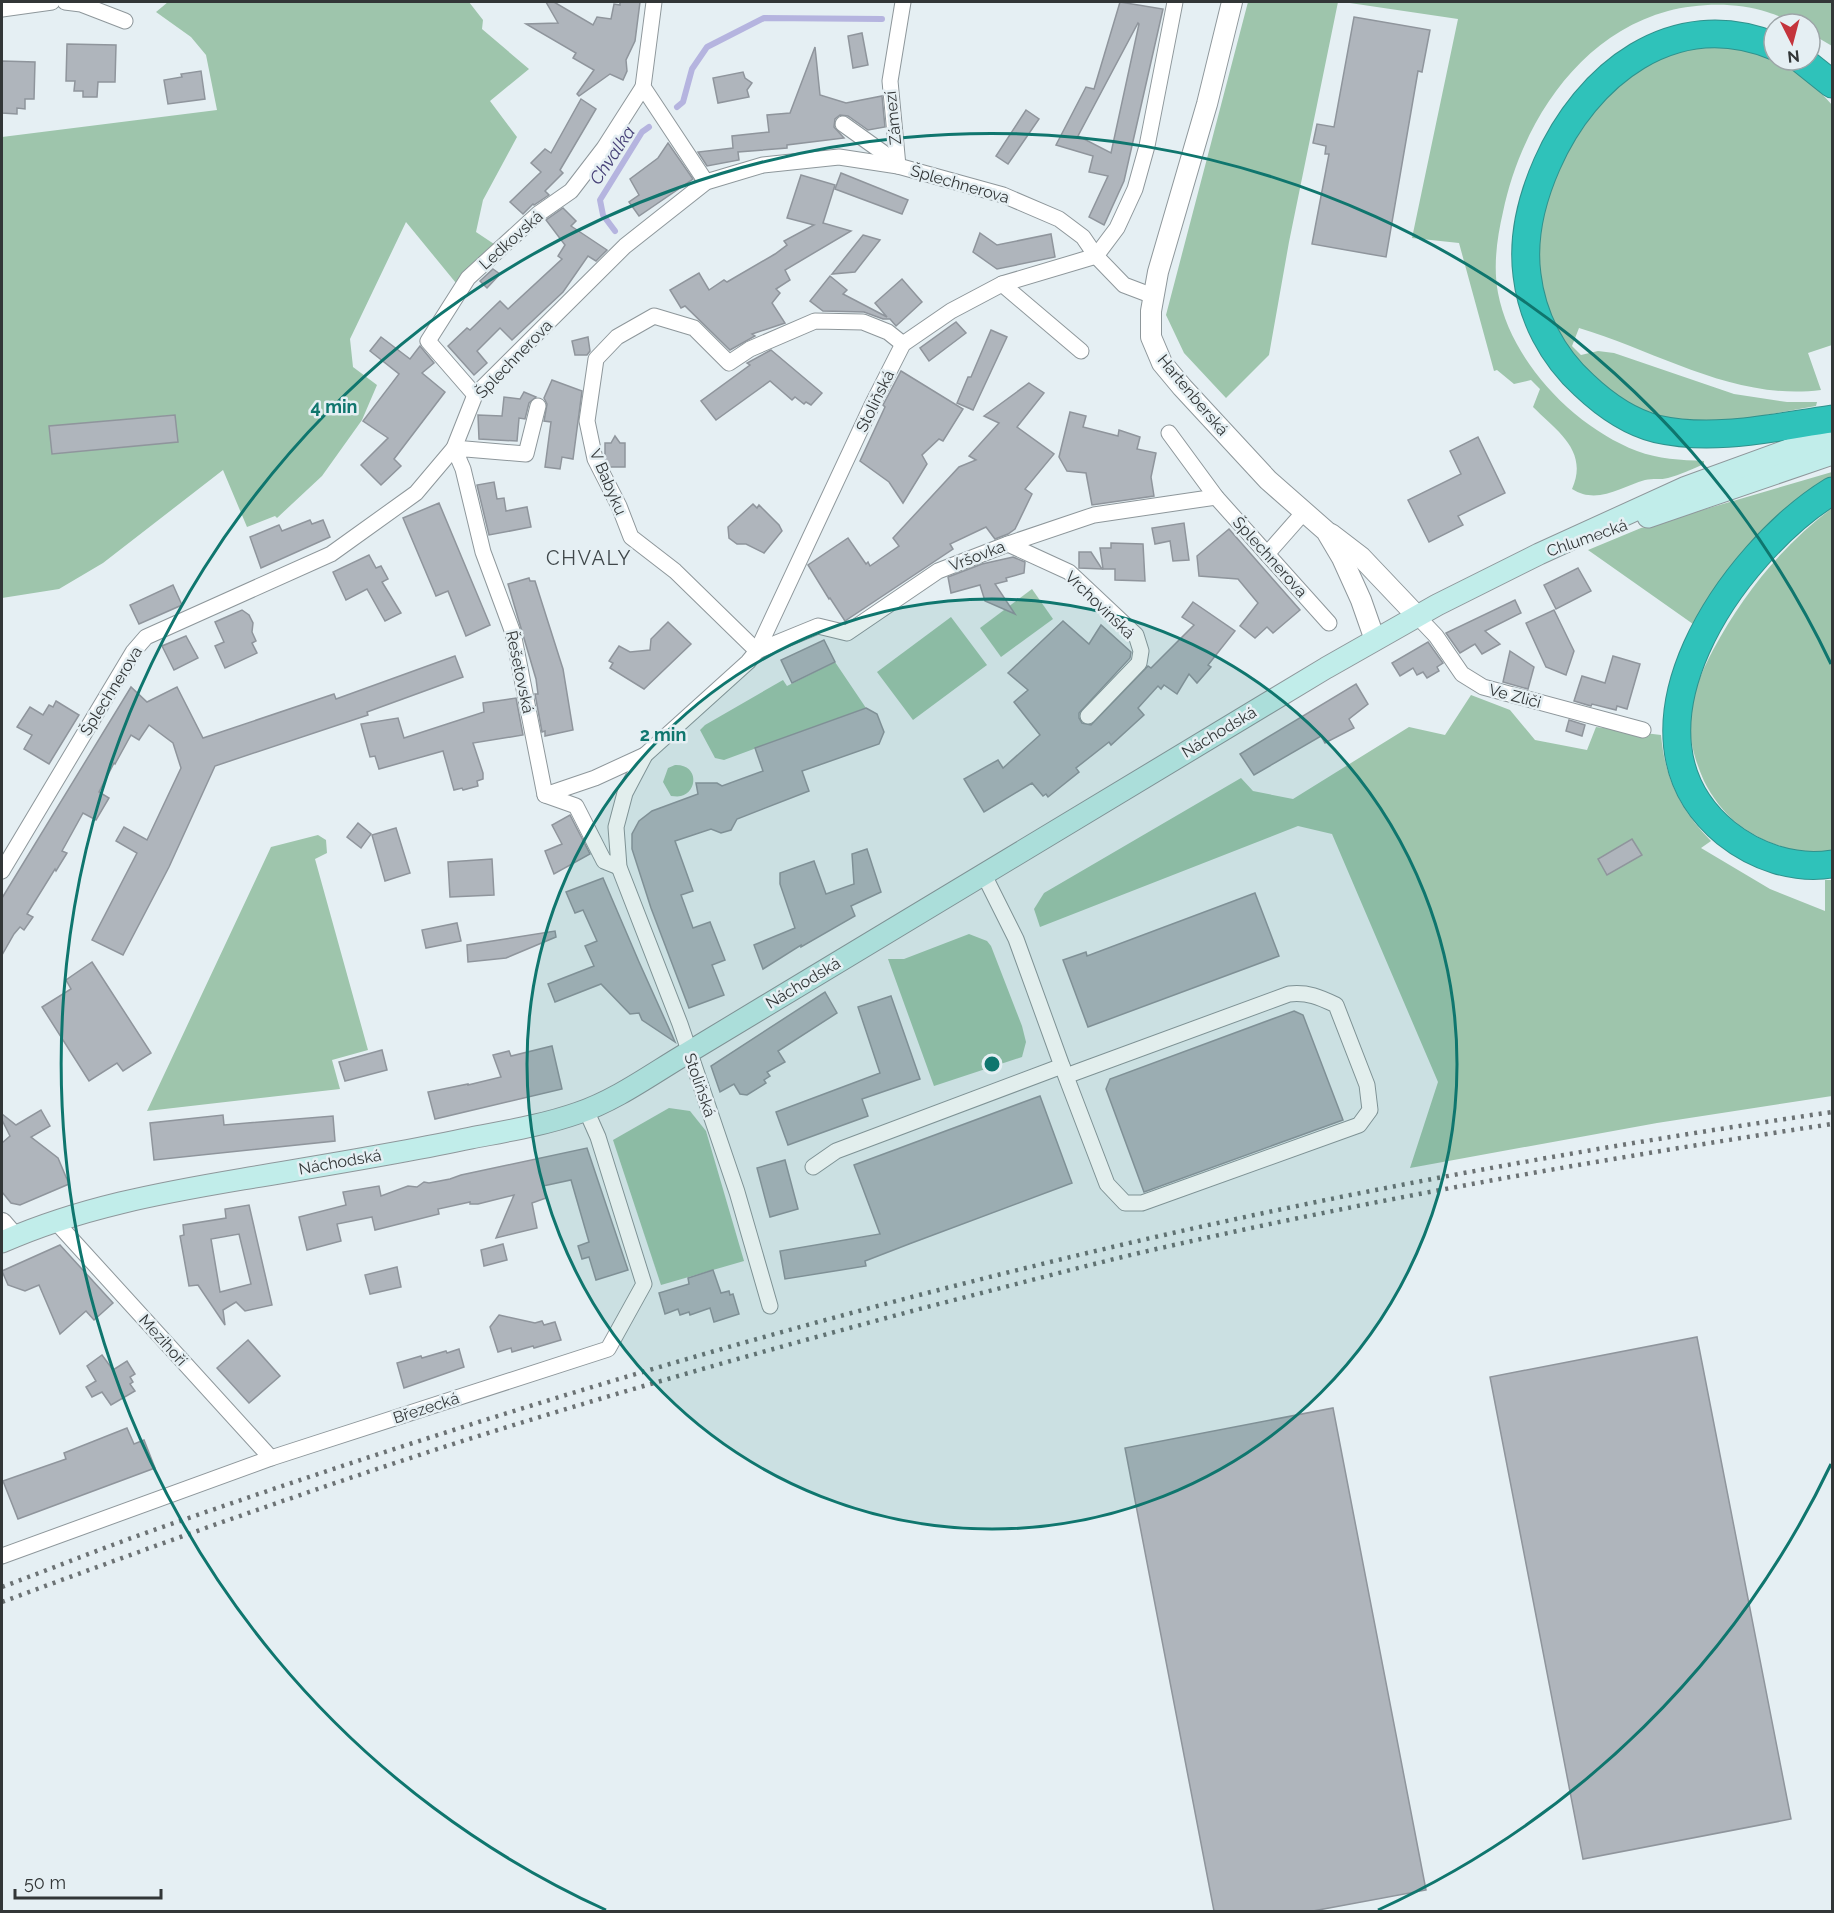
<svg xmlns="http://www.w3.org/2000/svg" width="1834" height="1913" font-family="Raleway,sans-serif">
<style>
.green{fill:#9ec5ac;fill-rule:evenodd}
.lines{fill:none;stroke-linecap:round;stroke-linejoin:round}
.stream{stroke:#b5b4df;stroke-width:6}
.building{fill:#afb5bc;stroke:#8f959c;stroke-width:1.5;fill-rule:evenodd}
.minor-casing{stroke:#8e979b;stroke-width:17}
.tertiary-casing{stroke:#8e979b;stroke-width:22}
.secondary-casing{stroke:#8e979b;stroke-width:23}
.motorway-casing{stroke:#30918c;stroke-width:29}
.minor{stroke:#fff;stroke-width:15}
.tertiary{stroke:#fff;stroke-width:20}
.secondary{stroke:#c1edea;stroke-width:21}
.motorway{stroke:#2fc2ba;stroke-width:27}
.rail{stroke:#6c7274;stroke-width:4.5;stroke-dasharray:3 6;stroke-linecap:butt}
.ring{fill:none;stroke:#0f766e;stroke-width:3}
.labels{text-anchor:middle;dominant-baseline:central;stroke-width:5;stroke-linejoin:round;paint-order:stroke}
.street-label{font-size:16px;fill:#323637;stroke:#e5eff3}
.water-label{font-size:18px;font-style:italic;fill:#464077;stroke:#e5eff3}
.quarter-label{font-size:20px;letter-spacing:1.5px;fill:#3f474a;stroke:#e5eff3}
.centre{fill:#0f766e;stroke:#e5eff3;stroke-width:3}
.ring-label{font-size:18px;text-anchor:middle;font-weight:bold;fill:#0f766e;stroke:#e5eff3;stroke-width:5;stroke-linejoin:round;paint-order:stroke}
</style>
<rect width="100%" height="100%" fill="#e5eff3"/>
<!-- green -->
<g class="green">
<path d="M 168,2 L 469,2 L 483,20 L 482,29 L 529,69 L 490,101 L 517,137 L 483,200 L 476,232 L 494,244 L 456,283 L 406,222 L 350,339 L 353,367 L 377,385 L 362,420 L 322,476 L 277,518 L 275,516 L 247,527 L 223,470 L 103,563 L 59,589 L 2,598 L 2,137 L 217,110 L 206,55 L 191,37 L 156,12 ZM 175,415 L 177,442 L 52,454 L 50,426 Z"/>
<polygon points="1248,2 1338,2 1289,242 1269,355 1226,398 1184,353 1166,315"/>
<path d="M 1343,2 L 1832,2 L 1832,46 L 1810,33 L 1810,24 C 1791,24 1784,17 1767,12 C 1737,2 1698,3 1668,11 C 1578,35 1521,125 1503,212 C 1497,238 1493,266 1498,293 C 1511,361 1573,426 1637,451 C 1658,459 1681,460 1704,461 L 1704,464 C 1692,469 1680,475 1668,478 C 1661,480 1653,478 1645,480 C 1621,487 1597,505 1572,489 C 1589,451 1557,431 1533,407 L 1540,389 L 1531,380 L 1514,384 L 1497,370 L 1494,371 L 1459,243 L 1412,238 L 1458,19 Z"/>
<path d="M 1736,47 C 1775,57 1805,74 1832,105 L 1832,345 L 1808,353 L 1821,390 C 1735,401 1659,352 1579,328 L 1572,346 L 1581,355 L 1598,351 L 1614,353 L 1734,394 L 1787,402 L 1817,402 L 1816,406 L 1721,423 L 1656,418 L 1622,402 L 1586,372 L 1561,341 L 1540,291 L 1538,243 L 1547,199 L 1568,150 L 1595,111 L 1613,90 L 1631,74 L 1669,55 L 1691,48 Z"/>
<path d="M 1832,472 L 1832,477 C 1775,513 1726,565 1693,624 L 1588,550 L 1641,528 Z"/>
<path d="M 1832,508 L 1832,851 C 1801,857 1763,843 1738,824 C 1724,813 1712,797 1704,781 C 1696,763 1690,744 1690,724 C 1690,698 1701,673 1713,650 C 1743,594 1782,546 1832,508 Z"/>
<polygon points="1032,589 1053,619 1001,657 980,628"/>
<polygon points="951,617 987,665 913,720 877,672"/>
<polygon points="835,662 866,708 724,760 715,758 700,730 705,725 783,680 787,686"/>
<path d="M 1471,695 L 1510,710 L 1535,740 L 1587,750 L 1596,727 L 1661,735 C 1665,779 1681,811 1711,841 L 1701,848 L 1770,889 L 1825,911 L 1825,880 L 1832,880 L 1832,1096 L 1657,1123 L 1410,1168 L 1438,1082 L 1332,834 L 1298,826 L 1040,927 L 1034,909 L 1044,893 L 1241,778 L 1253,791 L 1293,799 L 1409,727 L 1445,735 Z"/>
<path d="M 675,765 C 699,764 698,792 681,796 C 677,797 674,796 671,796 L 663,782 L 668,768 Z"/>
<polygon points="318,835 326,840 327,853 315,859 368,1050 332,1060 340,1089 147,1111 271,847"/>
<polygon points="969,934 987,941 991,946 1022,1026 1026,1042 1022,1057 934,1086 888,959 904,959"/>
<polygon points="669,1108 690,1111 706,1131 744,1261 661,1285 613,1140"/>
</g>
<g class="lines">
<!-- stream -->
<g class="stream">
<polyline points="677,107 683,102 692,69 707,47 764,18 882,19"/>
<polyline points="615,231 603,215 600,200 642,132 649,127"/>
</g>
</g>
<!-- building -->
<g class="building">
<polygon points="546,2 554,2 593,25 597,17 611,19 614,4 620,5 620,2 640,2 635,41 626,60 627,71 623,80 610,74 579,96 577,94 594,70 573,58 576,53 526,24 558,23"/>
<path d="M 1120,2 L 1163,9 L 1124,181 L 1104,225 L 1089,217 L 1108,176 L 1089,172 L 1093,156 L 1056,145 L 1086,87 L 1094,89 ZM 1138,23 L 1139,24 L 1111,153 L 1078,136 Z"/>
<polygon points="1354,17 1430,30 1422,72 1418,71 1386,257 1312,244 1329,154 1325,154 1326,146 1313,143 1317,124 1334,127"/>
<polygon points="862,33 868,65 853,68 848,36"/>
<polygon points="67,44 116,45 115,82 98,82 97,97 83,97 83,91 74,91 75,81 66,81"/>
<polygon points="815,47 820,95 846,103 882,96 885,127 868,130 848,116 840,115 835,119 834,127 844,138 787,145 787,148 738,152 739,160 707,166 698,152 733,148 732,136 769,132 767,115 790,113"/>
<polygon points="2,61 35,62 34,99 25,99 25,109 17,108 17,114 2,113"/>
<polygon points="201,71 205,99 168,104 164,80 182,77 181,74"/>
<polygon points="743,72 745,78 752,83 747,90 749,97 718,103 713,78"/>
<polygon points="581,99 596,109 560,170 563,173 545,191 549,195 534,205 533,204 523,214 510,202 541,172 531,163 545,149 551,153"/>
<polygon points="1026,110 1039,119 1008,164 996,156"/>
<polygon points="668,143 693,179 639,216 629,202 639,195 630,179 658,158"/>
<polygon points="841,173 908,200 902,214 835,189"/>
<polygon points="801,175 835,185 823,223 851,231 785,270 790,280 776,289 780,293 772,303 785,323 752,334 755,336 730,350 685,306 681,308 670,290 699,273 709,290 724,280 727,282 775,254 787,245 784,241 814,225 787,218"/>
<polygon points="563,208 576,221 571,226 607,250 596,261 588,256 563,292 512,340 500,328 477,351 487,363 474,375 448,346 467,328 470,330 500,301 508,309 562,259 558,256 565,245 546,220"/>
<polygon points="980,233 997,245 1051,234 1055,257 997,269 973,252"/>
<polygon points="863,235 880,240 855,272 832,274"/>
<polygon points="493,269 500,274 487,288 480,281"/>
<polygon points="830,276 847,290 843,294 887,317 875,303 902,279 922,302 896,326 890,319 883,319 864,312 823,311 810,301"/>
<polygon points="956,322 966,333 929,361 920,348"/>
<polygon points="991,330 1007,337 973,410 957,403 968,377 971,377"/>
<polygon points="381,337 410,359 420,346 434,363 422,373 445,392 394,459 401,466 381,485 361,465 388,438 363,421 399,374 370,351"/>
<polygon points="588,337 590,351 587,355 575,355 572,341"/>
<polygon points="771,350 822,393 811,405 806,402 804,404 795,397 792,400 770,381 716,420 701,401 750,365 747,363"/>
<polygon points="901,371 963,409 943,441 939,439 922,455 927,464 903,503 889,482 860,461 885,407 883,405"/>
<polygon points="552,380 582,391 573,459 562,457 560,469 545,467 551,422 544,421 547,404 544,398"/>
<polygon points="1029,383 1044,393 1017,427 1054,454 1025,489 1032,494 1015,529 1008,534 995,539 986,527 950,544 953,549 845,621 830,598 829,599 808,565 848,538 866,564 868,562 870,566 899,546 893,538 959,467 976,460 969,456 999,423 984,416"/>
<polygon points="524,392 536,397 529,403 525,419 519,418 517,441 479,439 478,415 502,416 504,397 520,399"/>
<polygon points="1070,412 1086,416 1083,427 1118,436 1119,430 1140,437 1137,449 1156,453 1151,477 1154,496 1092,505 1086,473 1067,471 1059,457"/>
<polygon points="175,415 178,442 52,454 49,426"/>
<polygon points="615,436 620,443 625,443 625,467 610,467 605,458 605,443 611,443"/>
<polygon points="1478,437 1505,493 1458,516 1463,525 1429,542 1408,500 1461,474 1450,451"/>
<polygon points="494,482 497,499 504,498 506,511 527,507 531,527 489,535 477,485"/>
<polygon points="439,503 490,625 466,636 448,591 436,596 403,518"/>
<polygon points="753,504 757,508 759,505 779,525 782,531 764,553 746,544 737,544 729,538 728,527"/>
<polygon points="310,520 312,524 323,520 330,537 261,568 250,537 279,525 282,531"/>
<polygon points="1184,523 1189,560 1173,561 1170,541 1155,544 1152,528"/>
<polygon points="1229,529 1300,610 1273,633 1267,627 1255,638 1240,626 1258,603 1238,579 1199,576 1197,556"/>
<polygon points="1111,543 1143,544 1145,581 1115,580 1115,569 1103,569 1100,548 1111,548"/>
<polygon points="1079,552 1091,552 1102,569 1079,568"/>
<polygon points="369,555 376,568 381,566 388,579 382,582 401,613 385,621 367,589 346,600 333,572"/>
<polygon points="1013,557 1025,562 1024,573 1006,578 1007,581 995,584 1015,614 985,601 980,585 951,593 948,577 982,564"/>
<polygon points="1578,568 1591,591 1556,609 1544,585"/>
<polygon points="529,578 530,581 535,581 563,669 573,730 545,736 545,731 542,732 535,694 538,694 536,679 508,584"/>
<polygon points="173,585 182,605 139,624 130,605"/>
<polygon points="1515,600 1521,613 1485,631 1500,644 1482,654 1475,644 1460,653 1446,633"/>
<polygon points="1193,602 1235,631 1208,665 1211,667 1197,683 1189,674 1177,694 1164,685 1161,689 1158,686 1138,708 1144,715 1111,745 1109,742 1076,768 1079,772 1048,797 1046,794 1043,796 1032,783 984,812 964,779 998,760 1003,768 1040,735 1014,702 1028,690 1008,673 1063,621 1089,644 1101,625 1131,652 1130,658 1079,713 1079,718 1082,723 1091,725 1148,666 1151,668 1194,625 1182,617"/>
<polygon points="242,610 249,615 253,623 252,632 256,641 252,643 257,653 225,668 215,646 224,642 215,622"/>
<polygon points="1554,610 1574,651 1566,675 1546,667 1526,623"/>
<polygon points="668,622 691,644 644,689 610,668 613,663 609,661 619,646 630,652 650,650 651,639"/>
<polygon points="186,636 198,658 174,670 162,646"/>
<polygon points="824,640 835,662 792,683 781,660"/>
<polygon points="1428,642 1443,663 1437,667 1439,671 1427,678 1423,672 1417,675 1413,668 1400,676 1392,663"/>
<polygon points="1510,651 1534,667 1528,689 1503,682"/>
<polygon points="455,656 463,677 367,712 368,715 215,766 169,867 123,955 92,940 137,853 116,841 124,827 147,840 181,768 173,743 149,725 139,740 131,735 115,764 114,763 99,792 109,798 96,820 83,813 62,851 67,853 56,871 55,869 27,914 33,917 24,930 20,927 14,934 2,955 2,898 131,687 147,702 177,687 203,738 334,694 336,699"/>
<polygon points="1613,656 1640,664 1627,709 1617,706 1616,710 1592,704 1591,706 1574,701 1582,676 1605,683"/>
<polygon points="1356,684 1368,704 1349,719 1354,728 1325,743 1321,736 1254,775 1240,754"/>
<polygon points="516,698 523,735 473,743 483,773 483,779 477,781 478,786 463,790 462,788 454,790 443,751 379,769 375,756 370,757 361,724 398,718 404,738 484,712 483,703"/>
<polygon points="56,701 79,715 49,764 24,749 32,735 17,727 30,707 43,715 49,705 53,707"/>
<polygon points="866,708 877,714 884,732 879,744 802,771 809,791 737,819 731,830 721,833 711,829 675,841 693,891 681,895 693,928 710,922 725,960 712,965 724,995 689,1008 651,908 632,849 632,834 639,821 652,811 698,794 696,783 717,783 722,786 763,771 755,748"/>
<polygon points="1569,720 1585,725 1582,736 1566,731"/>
<polygon points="570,815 590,854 554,874 545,851 562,844 552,825"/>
<polygon points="358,823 371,834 361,848 347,837"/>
<polygon points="396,828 410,873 385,881 372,835"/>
<polygon points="1632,839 1642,855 1607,875 1598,859"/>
<polygon points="867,849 881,892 851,906 855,916 801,947 801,945 763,969 754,945 795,928 780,884 780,873 814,861 826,894 854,884 852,854"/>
<polygon points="492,859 494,895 450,897 448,862"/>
<polygon points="603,878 639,962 675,1042 642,1020 639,1013 630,1014 601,984 555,1002 548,984 594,966 585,946 597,941 583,910 575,913 566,892"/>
<polygon points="1255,893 1279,956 1088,1027 1063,960 1086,952 1087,956"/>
<polygon points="457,923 461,941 426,948 422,930"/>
<polygon points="555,931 556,937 506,958 468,962 467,945"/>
<polygon points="92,962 151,1053 123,1071 117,1063 89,1081 42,1007 71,989 66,980"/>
<polygon points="825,992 837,1013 778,1051 785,1062 767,1072 770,1076 764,1080 766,1083 747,1095 740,1094 734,1084 720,1092 711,1066"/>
<polygon points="891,996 920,1079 862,1099 868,1116 788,1145 776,1112 880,1073 858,1007"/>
<polygon points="1294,1011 1303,1015 1343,1120 1144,1192 1106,1089 1110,1079"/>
<polygon points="552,1046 562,1089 435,1119 428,1092 468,1084 468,1085 501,1077 493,1055 509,1051 511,1056"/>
<polygon points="382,1050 387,1070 345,1081 339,1062"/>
<polygon points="1040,1096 1072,1183 909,1244 865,1261 866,1266 785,1279 780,1251 880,1234 854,1165"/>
<polygon points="41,1110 50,1126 31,1137 58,1158 69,1184 20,1205 11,1203 2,1192 2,1143 10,1136 2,1120 2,1114 16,1125"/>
<polygon points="223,1115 224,1125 333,1116 335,1141 154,1160 150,1123"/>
<polygon points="587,1148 628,1270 596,1280 589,1257 582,1259 578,1246 589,1242 571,1180 543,1186 546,1198 532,1203 537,1228 496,1238 514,1195 478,1204 470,1204 470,1202 438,1209 439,1214 375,1230 372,1217 337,1224 341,1241 307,1250 299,1217 346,1205 343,1192 379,1186 381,1196 408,1186 417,1187 424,1182 429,1183 450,1179 461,1175"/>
<polygon points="785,1160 798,1209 770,1217 757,1168"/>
<path d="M 249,1205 L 272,1305 L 245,1311 L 236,1302 L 223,1310 L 225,1325 L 198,1285 L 189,1286 L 180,1236 L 184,1235 L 183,1225 L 226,1218 L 225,1209 ZM 239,1234 L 251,1284 L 220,1292 L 211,1239 Z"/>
<polygon points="503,1244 507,1260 484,1266 481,1250"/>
<polygon points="60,1245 113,1303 94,1320 86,1311 60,1334 39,1285 25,1291 8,1285 2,1271"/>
<polygon points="397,1267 401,1287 370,1294 365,1275"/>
<polygon points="713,1270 721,1293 729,1291 730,1295 733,1294 739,1314 714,1322 710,1308 690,1315 689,1312 680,1315 678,1309 665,1314 659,1293 689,1284 688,1278"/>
<polygon points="499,1315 535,1323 542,1321 544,1325 555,1322 561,1340 534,1348 533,1346 512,1352 511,1348 498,1352 490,1327"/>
<polygon points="1697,1337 1791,1819 1583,1859 1490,1377"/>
<polygon points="248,1340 280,1376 249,1403 217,1368"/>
<polygon points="459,1349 464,1367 404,1388 397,1363 421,1356 422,1358 446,1351 447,1353"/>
<polygon points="102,1355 113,1370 127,1361 135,1374 130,1377 133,1382 130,1384 135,1391 111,1405 102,1392 92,1397 86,1387 96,1381 87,1366"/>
<polygon points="1333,1408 1426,1890 1313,1911 1214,1911 1125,1448"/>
<polygon points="127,1428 134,1444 144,1440 155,1468 18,1519 3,1481 66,1459 64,1453"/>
</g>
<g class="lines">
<!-- minor casing -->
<g class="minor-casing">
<g id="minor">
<polyline points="65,2 81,4 125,21"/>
<polyline points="654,2 643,87 706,182"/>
<polyline points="2,9 52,2"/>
<polyline points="843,124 885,154 898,166"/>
<polyline points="898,166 890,81 903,2"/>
<polyline points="1002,284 1081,351"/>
<polyline points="475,395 428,341 468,278 538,214 571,191 604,148 643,87"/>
<polyline points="538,406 526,454 454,448 463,469 483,552 513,633 545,795 595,778 645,755"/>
<polyline points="1169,433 1216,497 1329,623"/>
<polyline points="1008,544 1069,572 1136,635 1141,651 1139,663 1088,716"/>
<polyline points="1267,554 1304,512"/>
<polyline points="1417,616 1436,636 1462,674 1483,687 1643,730"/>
<polyline points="757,651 675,571 631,537 619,506 595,459 587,421 596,359 617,337 654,316 694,328 729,363 750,349 815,321 863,322 888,332 903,344"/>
<polyline points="757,651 818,626 847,633 938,571 1008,544 1094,515 1216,497"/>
<polyline points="545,795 576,806 604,861 619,867"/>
<polyline points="2,871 133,652 146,637 331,554 416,493 454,448 475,395 625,246 706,182 763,165 839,157 898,166 1003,195 1059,219 1083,237 1096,256 1124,285 1153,296"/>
<path d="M 1062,1066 L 1107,1184 L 1125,1203 L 1142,1203 L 1359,1125 L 1370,1110 L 1367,1085 L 1336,1005 C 1319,997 1308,992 1289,994 L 1066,1076"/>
<polyline points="813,1167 836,1151 1062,1066 1016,939 984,875"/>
<polyline points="56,1222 271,1458"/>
<polyline points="770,1306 737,1192 680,1024 619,867 616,827 625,793 645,755 748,662 757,651 872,405 903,344 951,311 1002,284 1096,256 1117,228 1135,189 1147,146 1175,2"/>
<polyline points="2,1556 271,1458 608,1349 644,1284 598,1137 586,1110"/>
</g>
</g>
<!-- tertiary casing -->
<g class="tertiary-casing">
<g id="tertiary">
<polyline points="1232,2 1207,104 1158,272 1151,311 1151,337 1162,363 1182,387 1268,480 1326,531 1342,558 1361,600 1375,640"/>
<polyline points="1331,534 1361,557 1417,616"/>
<polyline points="2,1223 14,1237"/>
</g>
</g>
<!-- secondary casing -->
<g class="secondary-casing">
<g id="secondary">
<polyline points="1648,517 1832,454"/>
<path d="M 2,1242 C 79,1208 160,1193 243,1179 C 319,1166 396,1154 471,1138 C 507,1131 544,1125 578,1113 C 617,1100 653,1073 689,1052 L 1326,668 L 1437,605 L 1539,554 L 1686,487 L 1832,434"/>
</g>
</g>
<!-- motorway casing -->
<g class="motorway-casing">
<g id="motorway">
<path d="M 1774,46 C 1673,5 1586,75 1547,164 C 1532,198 1522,237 1527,275 C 1532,317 1552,356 1584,385 C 1604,404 1629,422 1657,429 C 1714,442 1775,427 1832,419"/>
<polyline points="1802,60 1832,84"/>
<path d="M 1832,491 C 1733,552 1605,734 1726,833 C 1756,857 1795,870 1832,864"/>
</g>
</g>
<!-- minor -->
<use href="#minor" class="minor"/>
<!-- tertiary -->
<use href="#tertiary" class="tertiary"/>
<!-- secondary -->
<use href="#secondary" class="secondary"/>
<!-- motorway -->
<use href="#motorway" class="motorway"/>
<!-- rail -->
<g class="rail">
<path d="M 2,1587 C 61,1565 120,1541 180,1521 C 462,1423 748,1336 1038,1265 C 1300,1200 1566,1151 1832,1112"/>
<path d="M 2,1602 C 156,1545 312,1489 469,1439 C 621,1391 774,1348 927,1307 C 998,1289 1068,1270 1139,1253 C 1368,1200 1600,1159 1832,1124"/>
</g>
</g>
<!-- distance rings -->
<circle cx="992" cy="1064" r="465" fill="#0f766e" fill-opacity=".12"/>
<g class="ring">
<circle cx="992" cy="1064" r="465"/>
<path d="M1831 1464A930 930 0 0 1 1378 1910M606 1910A930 930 0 1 1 1831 664"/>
</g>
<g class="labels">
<!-- street labels -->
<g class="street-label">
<text transform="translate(893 118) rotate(-96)">Zámezí</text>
<text transform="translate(960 184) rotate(16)">Šplechnerova</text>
<text transform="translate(511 240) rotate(-42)">Ledkovská</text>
<text transform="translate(514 359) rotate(-46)">Šplechnerova</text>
<text transform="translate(1193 395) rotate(50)">Hartenberská</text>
<text transform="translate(875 401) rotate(-64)">Stoliňská</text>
<text transform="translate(608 482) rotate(67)">V Babyku</text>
<text transform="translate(1587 538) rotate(-19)">Chlumecká</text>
<text transform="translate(977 556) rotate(-21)">Vršovka</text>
<text transform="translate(1270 557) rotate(48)">Šplechnerova</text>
<text transform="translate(1100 605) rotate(44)">Vrchovinská</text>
<text transform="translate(520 672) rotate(78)">Řešetovská</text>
<text transform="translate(111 691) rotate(-58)">Šplechnerova</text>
<text transform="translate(1515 696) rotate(15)">Ve Zliči</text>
<text transform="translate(1219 732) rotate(-31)">Náchodská</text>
<text transform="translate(803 983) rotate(-31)">Náchodská</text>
<text transform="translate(700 1085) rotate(71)">Stoliňská</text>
<text transform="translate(340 1162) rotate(-10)">Náchodská</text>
<text transform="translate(163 1340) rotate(48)">Mezihoří</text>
<text transform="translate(426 1408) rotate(-18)">Březecká</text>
</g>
<!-- water labels -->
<g class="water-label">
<text transform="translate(612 155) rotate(-56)">Chvalka</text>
</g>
<!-- quarter labels -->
<g class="quarter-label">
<text x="589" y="558">CHVALY</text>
</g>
</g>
<circle cx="992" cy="1064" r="9" class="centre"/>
<g class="ring-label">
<text x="334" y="413">4 min</text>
<text x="663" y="741">2 min</text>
</g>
<!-- border -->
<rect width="1834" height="1913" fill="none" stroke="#323637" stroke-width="6"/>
<!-- north arrow -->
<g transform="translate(1792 42) rotate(174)"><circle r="28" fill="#e5eff3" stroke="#9da5a8" stroke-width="1.5"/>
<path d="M0-4.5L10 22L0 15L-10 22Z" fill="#c4343c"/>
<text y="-9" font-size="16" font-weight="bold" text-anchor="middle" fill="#323637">N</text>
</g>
<!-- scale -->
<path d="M15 1889v9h146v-9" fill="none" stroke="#323637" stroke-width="3"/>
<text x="24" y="1889" font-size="18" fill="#323637" stroke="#e5eff3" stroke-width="4.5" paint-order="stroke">50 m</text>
</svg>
